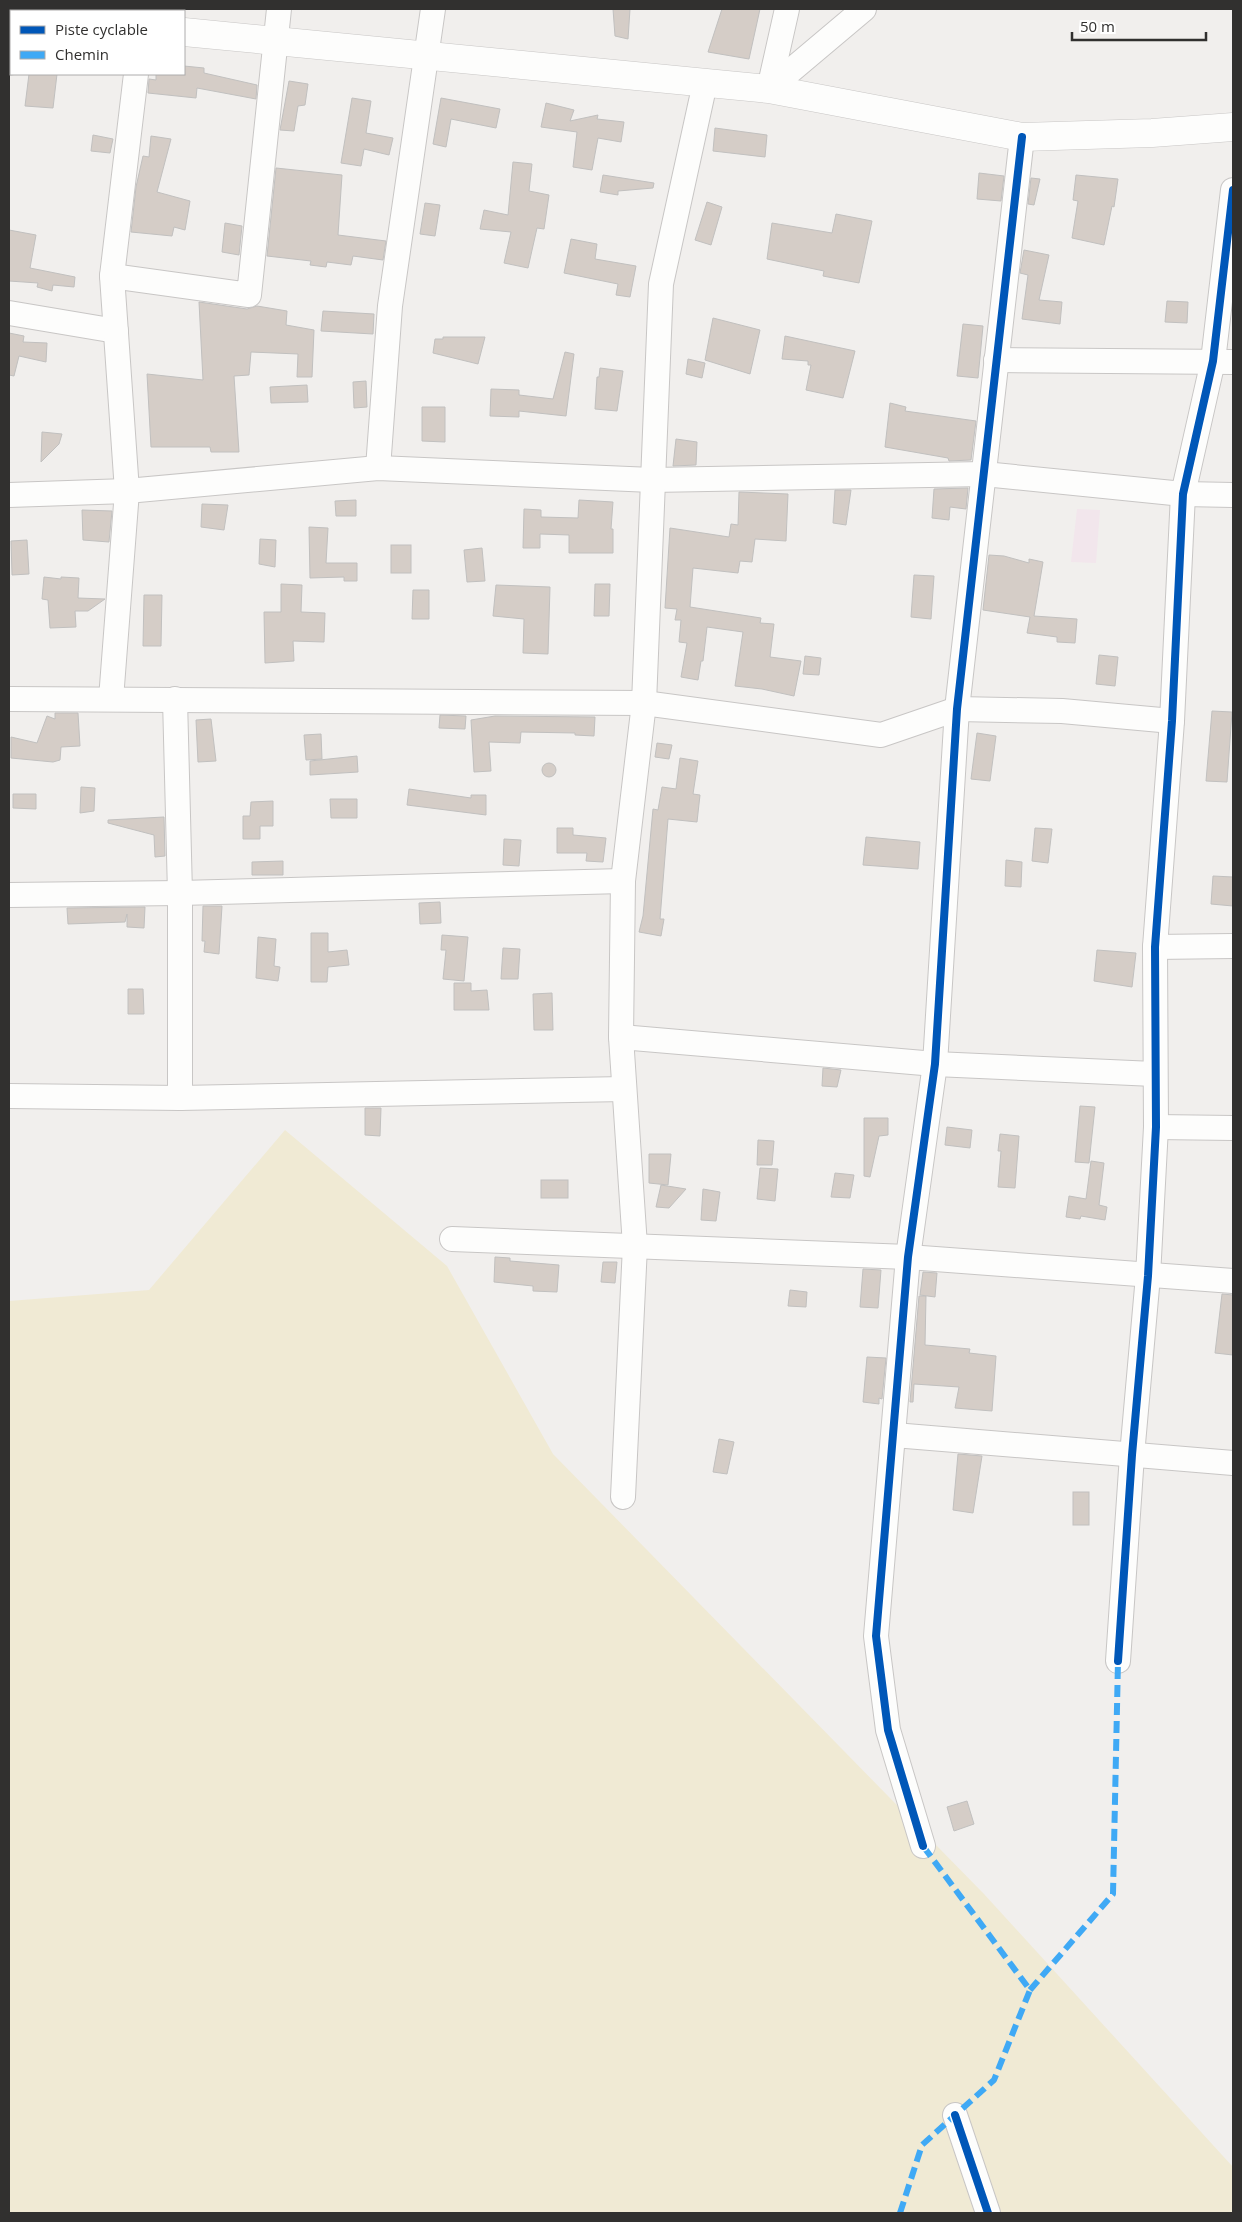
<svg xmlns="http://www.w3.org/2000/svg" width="1242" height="2222" font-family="'Open Sans',sans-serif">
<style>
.industrial{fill:#f2e6ec}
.sand{fill:#f0ead4}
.building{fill:#d5cdc7;stroke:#c1c0bf}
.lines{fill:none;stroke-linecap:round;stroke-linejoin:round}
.minor-casing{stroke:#c8c6c5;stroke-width:26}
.major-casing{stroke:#c8c6c5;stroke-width:29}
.minor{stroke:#fdfdfc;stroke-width:24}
.major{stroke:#fdfdfc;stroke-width:28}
.quiet{stroke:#3fa9f5;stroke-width:6;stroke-dasharray:12 6;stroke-linecap:butt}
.cycleway-casing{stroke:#fff;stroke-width:11}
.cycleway{stroke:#0057b8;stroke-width:8}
</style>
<rect width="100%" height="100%" fill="#f1efed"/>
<!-- industrial -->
<polygon class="industrial" points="1077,509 1100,510 1096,563 1071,562"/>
<!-- sand -->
<polygon class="sand" points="285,1130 447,1266 553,1454 984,1894 1233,2167 1233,2213 9,2213 9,1301 149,1290"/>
<!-- building -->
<g class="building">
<polygon points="613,9 630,9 628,39 615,36"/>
<polygon points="722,9 760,9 749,59 708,52"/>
<polygon points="184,66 204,68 204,73 257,85 256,99 197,88 196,98 148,93 149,79 156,80 156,74 184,74"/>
<polygon points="29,74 57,74 53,108 25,106"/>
<polygon points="289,81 308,84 305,105 298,106 294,131 280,130"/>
<polygon points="352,98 371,101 366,133 393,138 389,155 364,149 361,166 341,163"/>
<polygon points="441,98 500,109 496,128 451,119 446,147 433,144"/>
<polygon points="546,103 574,110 570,121 598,115 597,119 624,122 621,142 598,138 592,170 573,167 577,132 541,127"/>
<polygon points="715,128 767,135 765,157 713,151"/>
<polygon points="93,135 113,139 110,153 91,151"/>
<polygon points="151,136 171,139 157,192 190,201 185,230 174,227 172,236 131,232 136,187 143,156 149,157"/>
<polygon points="513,162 532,164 529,191 549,195 544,229 537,228 528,268 504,263 511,232 480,229 484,210 508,215"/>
<polygon points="276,168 342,175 338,235 386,241 383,260 353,256 351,265 327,262 326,267 310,265 311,261 267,256"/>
<polygon points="979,173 1004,176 1001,201 977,199"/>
<polygon points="603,175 654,183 653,188 618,191 618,195 600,192"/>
<polygon points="1076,175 1118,179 1114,207 1112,206 1104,245 1072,238 1078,201 1073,200"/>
<polygon points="1031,178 1040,179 1034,205 1028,204"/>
<polygon points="707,202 722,207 711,245 695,240"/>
<polygon points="425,203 440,205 435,236 420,234"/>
<polygon points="836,214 872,221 859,283 823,276 824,271 767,259 772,223 832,233"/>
<polygon points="225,223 242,226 239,255 222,252"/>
<polygon points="9,230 36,235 30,268 75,277 74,287 53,285 52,291 37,287 38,283 9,281"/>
<polygon points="571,239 597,244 595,259 636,266 630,297 616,295 618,284 564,273"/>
<polygon points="1024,250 1049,255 1039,300 1062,302 1060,324 1022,319 1028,275 1020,273"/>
<polygon points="1167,301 1188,302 1187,323 1165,322"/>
<polygon points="199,302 247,309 257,306 287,311 286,325 314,330 312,377 297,377 298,354 251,352 249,375 234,376 239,452 211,452 210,447 151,447 147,374 203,380"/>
<polygon points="323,311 374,314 373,334 321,331"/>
<polygon points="713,318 760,330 750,374 705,360"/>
<polygon points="963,324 983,326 978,378 957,376"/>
<polygon points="9,333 24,336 23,342 47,343 46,362 19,356 14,376 9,375"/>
<polygon points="785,336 855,351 843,398 806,390 811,365 808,365 808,361 782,359"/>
<polygon points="443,337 485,337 478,364 433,353 435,339 443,339"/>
<polygon points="565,352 574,354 566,416 519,411 519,417 490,416 491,389 519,390 519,395 553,399"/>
<polygon points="688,359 705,363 702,378 686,374"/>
<polygon points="600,368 623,371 617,411 595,409 597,377 599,377"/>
<polygon points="366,381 367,407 354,408 353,382"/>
<polygon points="307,385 308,402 271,403 270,387"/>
<polygon points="890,403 906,407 905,411 976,421 971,460 949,461 948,458 885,447"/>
<polygon points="422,407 445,407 445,442 422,441"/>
<polygon points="42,432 62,434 59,444 41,462"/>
<polygon points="676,439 697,442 696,465 673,466"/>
<polygon points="968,488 966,509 950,507 949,520 932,518 934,489"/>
<polygon points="835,490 851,490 846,525 833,523"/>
<polygon points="739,492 788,494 786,541 755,539 752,562 740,561 738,573 693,568 690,607 761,618 760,623 774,624 770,657 801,661 794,696 762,689 735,686 743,632 707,627 703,661 701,661 698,680 681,677 687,643 679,642 681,620 675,620 677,609 665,608 670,528 729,537 731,524 738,525"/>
<polygon points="356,500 356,516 336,516 335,501"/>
<polygon points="579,500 613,502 611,529 613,529 613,553 569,553 569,535 540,534 540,548 523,548 524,509 541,510 541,517 578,518"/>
<polygon points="202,504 228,505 224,530 201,527"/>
<polygon points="82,510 112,511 109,542 83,540"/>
<polygon points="309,527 328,528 326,563 357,563 357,581 344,581 344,577 310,578"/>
<polygon points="260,539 276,540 275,567 259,564"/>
<polygon points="27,540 29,574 12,575 11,541"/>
<rect x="391" y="545" width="20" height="28"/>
<polygon points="482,548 485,581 467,582 464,550"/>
<polygon points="989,555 1004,556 1029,563 1029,559 1043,562 1034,616 1077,619 1075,643 1057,642 1057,637 1027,633 1030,617 983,610"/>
<polygon points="914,575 934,576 931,619 911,617"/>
<polygon points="44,577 61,579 61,577 79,578 78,598 105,599 88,611 75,611 76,627 50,628 48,600 42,599"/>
<polygon points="281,584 302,585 301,612 325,613 324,642 293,641 294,661 265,663 264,612 281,612"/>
<polygon points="595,584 610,584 609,616 594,616"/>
<polygon points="496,585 550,587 548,654 523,653 524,619 493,616"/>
<polygon points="413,590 429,590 429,619 412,619"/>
<polygon points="144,595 162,595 161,646 143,646"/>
<polygon points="1099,655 1118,657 1115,686 1096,684"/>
<polygon points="805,656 821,658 819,675 803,674"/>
<polygon points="1212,711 1232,712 1227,782 1206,781"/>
<polygon points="55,713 78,713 80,746 61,747 60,760 53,762 11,758 11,737 37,743 47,716 55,719"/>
<polygon points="440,715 466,716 465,729 439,728"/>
<polygon points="495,716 595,717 594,736 575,735 575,733 521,732 520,743 489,742 491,771 474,772 471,720"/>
<polygon points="211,719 216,761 198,762 196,720"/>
<polygon points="977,733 996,736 990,781 971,779"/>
<polygon points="321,734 322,759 306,760 304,735"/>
<polygon points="657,743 672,745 669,759 655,757"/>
<polygon points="357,756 358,772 310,775 310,761"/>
<polygon points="680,758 698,761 693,794 700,795 697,822 668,819 660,919 664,919 661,936 639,932 643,916 653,809 658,810 662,787 676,789"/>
<circle cx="549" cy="770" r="7"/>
<polygon points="81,787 95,788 94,811 80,813"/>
<polygon points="409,789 471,798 471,795 486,795 486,815 407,805"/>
<polygon points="13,794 36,794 36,809 13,808"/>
<polygon points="330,799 357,799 357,818 331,818"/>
<polygon points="273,801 273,826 260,826 260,839 243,839 243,816 250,816 251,802"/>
<polygon points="164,817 165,856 155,857 154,835 108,823 108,820"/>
<polygon points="557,828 573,828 573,835 606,838 603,862 586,861 587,853 557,853"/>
<polygon points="1035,828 1052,829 1048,863 1032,861"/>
<polygon points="866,837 920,842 918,869 863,865"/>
<polygon points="504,839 521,840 519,866 503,865"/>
<polygon points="1006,860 1022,862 1021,887 1005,886"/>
<polygon points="283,861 283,875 252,875 252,862"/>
<polygon points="1213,876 1233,877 1233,906 1211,904"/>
<polygon points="440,902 441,923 420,924 419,903"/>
<polygon points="203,906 222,906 219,954 204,952 205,941 202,941"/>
<polygon points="145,907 144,928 127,927 127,914 125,922 68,924 67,908"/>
<polygon points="311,933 328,933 328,952 347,950 349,965 328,967 327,982 311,982"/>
<polygon points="442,935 468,937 464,981 443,979 446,950 441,950"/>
<polygon points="258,937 276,939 274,966 280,967 278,981 256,978"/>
<polygon points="503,948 520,949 518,979 501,979"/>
<polygon points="1097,950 1136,953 1132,987 1094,981"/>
<polygon points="454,983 471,983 471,991 487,990 489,1010 454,1010"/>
<polygon points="128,989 143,989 144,1014 128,1014"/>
<polygon points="552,993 553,1030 534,1030 533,994"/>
<polygon points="823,1068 841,1070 837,1087 822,1086"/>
<polygon points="1080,1106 1095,1107 1089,1163 1075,1162"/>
<polygon points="365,1108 381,1108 380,1136 365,1135"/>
<polygon points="864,1118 888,1118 888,1135 879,1136 870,1177 864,1176"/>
<polygon points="947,1127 972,1130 970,1148 945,1145"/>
<polygon points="1000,1134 1019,1136 1015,1188 998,1187 1001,1151 998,1151"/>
<polygon points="758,1140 774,1141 772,1165 757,1165"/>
<polygon points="649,1154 671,1154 668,1185 649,1183"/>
<polygon points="1091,1161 1104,1163 1099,1205 1107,1207 1105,1220 1081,1216 1080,1219 1066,1217 1069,1196 1086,1199"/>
<polygon points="760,1168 778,1169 775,1201 757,1199"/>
<polygon points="835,1173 854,1175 850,1198 831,1197"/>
<rect x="541" y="1180" width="27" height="18"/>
<polygon points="661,1185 686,1189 669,1208 656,1207"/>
<polygon points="703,1189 720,1192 716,1221 701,1220"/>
<polygon points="495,1257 510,1258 510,1261 559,1265 557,1292 533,1291 533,1286 494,1282"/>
<polygon points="603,1262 617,1262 615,1283 601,1282"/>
<polygon points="863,1269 881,1270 878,1308 860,1307"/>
<polygon points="923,1272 937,1273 935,1297 920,1295"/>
<polygon points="790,1290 807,1292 806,1307 788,1306"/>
<polygon points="1222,1294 1233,1295 1233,1355 1215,1353"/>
<polygon points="919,1296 926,1296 925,1345 970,1349 969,1353 996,1356 992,1411 955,1408 959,1387 914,1384 913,1402 910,1402"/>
<polygon points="867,1357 886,1358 882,1399 879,1398 879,1404 863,1402"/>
<polygon points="719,1439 734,1442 727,1474 713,1472"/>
<polygon points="958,1454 982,1456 973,1513 953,1510"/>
<rect x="1073" y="1492" width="16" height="33"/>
<polygon points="967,1801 974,1824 954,1831 947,1807"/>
</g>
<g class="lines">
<!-- minor casing -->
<g class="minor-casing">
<g id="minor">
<polyline points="144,11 144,9"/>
<polyline points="9,63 11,45"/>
<polyline points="769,89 864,9"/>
<polyline points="769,89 787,9"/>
<polyline points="112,276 249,295 279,9"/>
<polyline points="9,313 116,331"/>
<polyline points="996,360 1233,362"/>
<polyline points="378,468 390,306 433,9"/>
<polyline points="9,495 127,491 378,468 652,480 984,474 1183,494 1233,495"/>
<polyline points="9,699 644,703 881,735 957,709 1062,711 1172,721"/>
<polyline points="111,699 127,491 112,276 136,74"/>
<polyline points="175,699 180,893 180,1098"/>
<polyline points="9,895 180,893 623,881"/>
<polyline points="1155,947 1233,946"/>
<polyline points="621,1037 935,1064 1154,1074"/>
<polyline points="9,1096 180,1098 624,1089"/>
<polyline points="1156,1127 1233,1128"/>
<polyline points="452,1239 908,1257 1233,1281"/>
<polyline points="894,1435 1233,1463"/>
<polyline points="623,1497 635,1246 621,1037 623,881 644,703 661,284 705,83"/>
<polyline points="1118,1661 1132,1455 1148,1276 1156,1127 1155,947 1172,721 1183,494 1213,361 1233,190"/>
<polyline points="923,1846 888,1730 876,1636 908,1257 935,1064 957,709 1022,137"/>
<polyline points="955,2115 988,2213"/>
</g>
</g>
<!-- major casing -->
<g class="major-casing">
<g id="major">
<polyline points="9,15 11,15"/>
<polyline points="184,32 769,89 1022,137 1152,133 1233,127"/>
</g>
</g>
<!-- minor -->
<use href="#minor" class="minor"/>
<!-- major -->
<use href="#major" class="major"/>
<!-- quiet -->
<g class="quiet">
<polyline points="1030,1990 1113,1894 1118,1661"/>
<polyline points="900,2213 922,2145 994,2080 1030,1990 923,1846"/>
</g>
<!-- cycleway casing -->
<g class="cycleway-casing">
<g id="cycleway">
<polyline points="1118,1661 1132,1455 1148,1276 1156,1127 1155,947 1172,721 1183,494 1213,361 1233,190"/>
<polyline points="923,1846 888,1730 876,1636 908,1257 935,1064 957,709 1022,137"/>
<polyline points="955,2115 988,2213"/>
</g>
</g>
<!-- cycleway -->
<use href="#cycleway" class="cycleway"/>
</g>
<!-- border -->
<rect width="1242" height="2222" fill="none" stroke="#31302f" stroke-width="20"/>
<!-- legend -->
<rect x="10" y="10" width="175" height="65" fill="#ffffff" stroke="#adacac"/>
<rect x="20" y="26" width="25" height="8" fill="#0057b8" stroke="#adacac"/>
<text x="55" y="35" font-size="15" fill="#31302f">Piste cyclable</text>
<rect x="20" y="51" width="25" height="8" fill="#3fa9f5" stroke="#adacac"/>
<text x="55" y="60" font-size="15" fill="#31302f">Chemin</text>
<!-- scale -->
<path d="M1072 32v8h134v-8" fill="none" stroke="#31302f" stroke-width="2.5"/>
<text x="1080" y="32" font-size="15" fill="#31302f" stroke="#ffffff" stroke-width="4" paint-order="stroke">50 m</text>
</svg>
